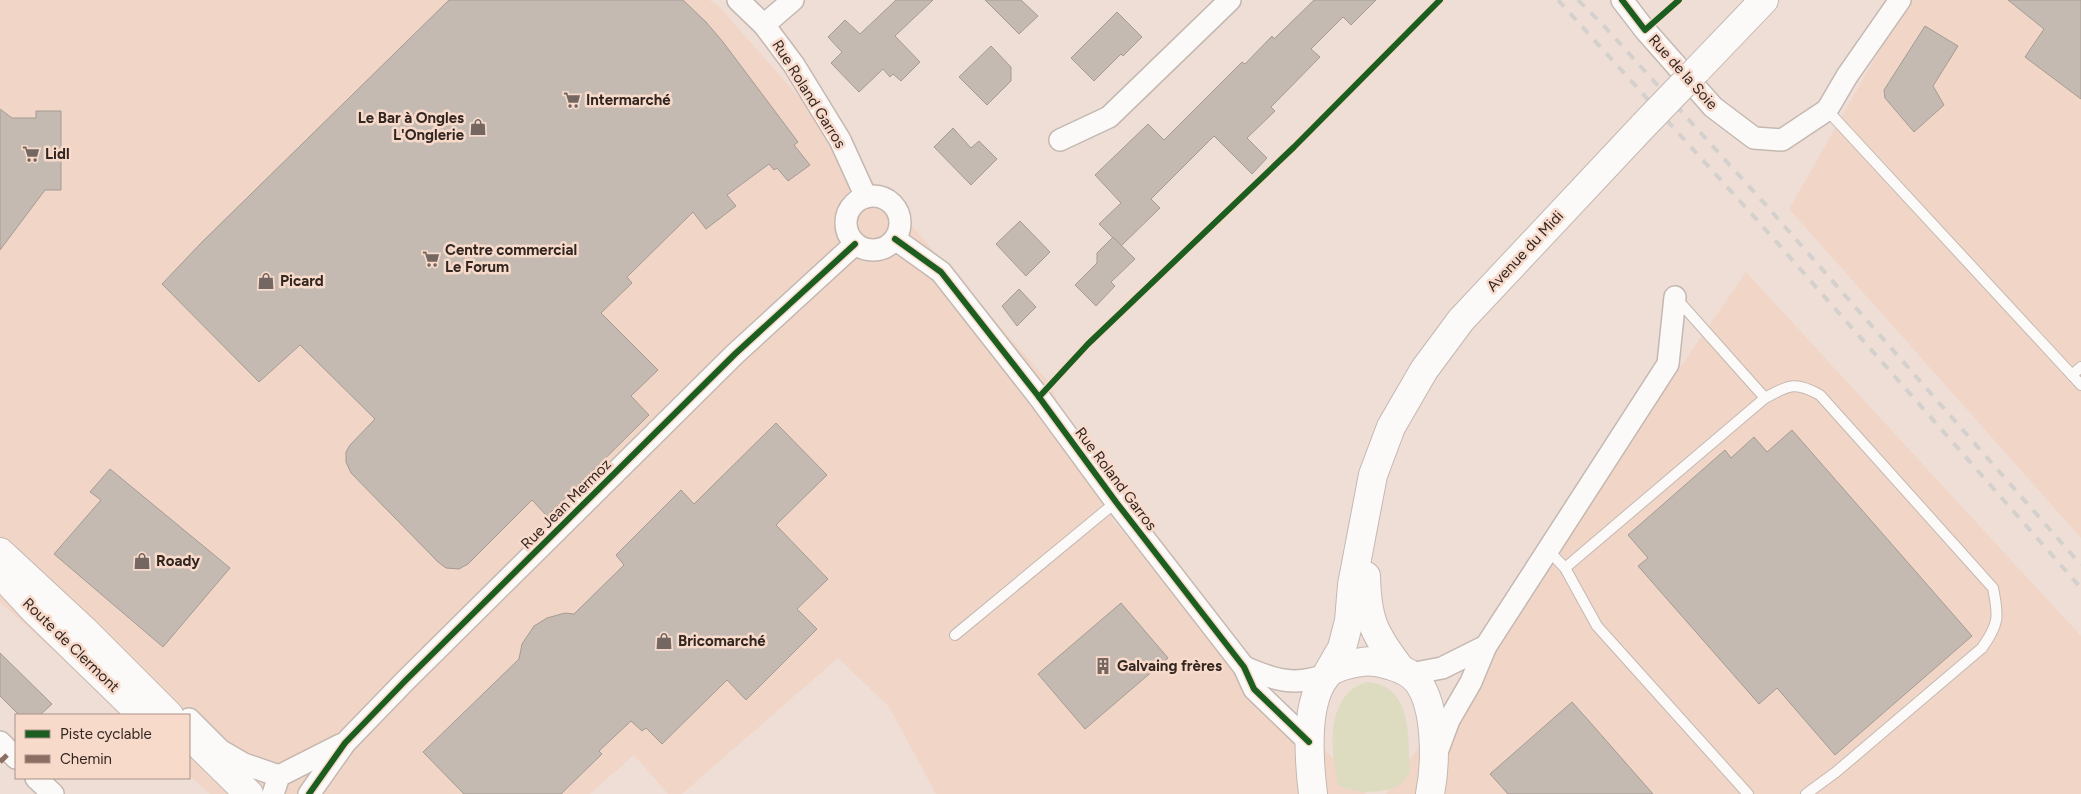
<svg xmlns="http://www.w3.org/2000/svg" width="2081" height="794" font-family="Figtree,sans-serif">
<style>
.built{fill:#f1d6c8}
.green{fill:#dddcc1}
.building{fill:#c4bab2;stroke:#a49b93}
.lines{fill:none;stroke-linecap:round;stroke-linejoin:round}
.service-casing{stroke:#c4b8b1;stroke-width:12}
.minor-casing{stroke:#c4b8b1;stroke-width:24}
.secondary-casing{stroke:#c4b8b1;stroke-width:30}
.service{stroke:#fcfaf9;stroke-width:10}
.minor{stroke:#fcfaf9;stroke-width:21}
.secondary{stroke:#fcfaf9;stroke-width:28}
.rail{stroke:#d4d0cd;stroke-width:4;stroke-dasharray:9 9;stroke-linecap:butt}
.secondary-bridge-casing{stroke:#c4b8b1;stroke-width:30;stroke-linecap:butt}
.secondary-bridge{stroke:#fcfaf9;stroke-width:28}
.quiet{stroke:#8d6e63;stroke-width:5;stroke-dasharray:10 5;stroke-linecap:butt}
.cycleway-casing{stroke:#f8dacb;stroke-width:9}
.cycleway{stroke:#1b5e20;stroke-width:6}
.labels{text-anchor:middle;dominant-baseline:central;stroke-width:5;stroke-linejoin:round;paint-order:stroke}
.street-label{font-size:15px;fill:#322621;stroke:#f8dacb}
.poi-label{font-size:15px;font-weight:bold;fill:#322621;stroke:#f8dacb;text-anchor:start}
</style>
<rect width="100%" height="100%" fill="#eeded6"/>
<!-- built -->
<g class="built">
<polygon points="0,0 709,0 718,5 1049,382 1113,521 1366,794 936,794 889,707 838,658 682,794 668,794 634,755 590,794 210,794 189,775 189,715 124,715 0,602"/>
<polygon points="1908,0 2081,0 2081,538 1789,209"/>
<polygon points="1746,272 2081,636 2081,794 1386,794"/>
</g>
<!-- green -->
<path class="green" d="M 1367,682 C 1413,685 1408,738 1410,772 C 1407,776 1404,781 1400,785 C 1385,794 1354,794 1338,785 C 1330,751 1325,694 1367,682 Z"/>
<!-- building -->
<g class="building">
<polygon points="449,0 683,0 706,22 723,42 798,142 794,145 810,165 788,181 777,168 774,170 769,164 727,195 736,206 706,229 693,212 627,277 632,283 601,313 658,370 631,396 649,415 547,516 532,500 468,564 459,569 446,568 438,562 351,473 346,462 346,452 350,445 375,419 300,345 259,382 162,284 202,242"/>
<polygon points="896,0 933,0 895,36 920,62 901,81 893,74 890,77 883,69 859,92 831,63 842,52 828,37 845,20 860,34"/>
<polygon points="985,0 1021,0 1038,16 1019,34"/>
<polygon points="1314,0 1376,0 1351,25 1343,17 1311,49 1320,57 1271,107 1275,111 1247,138 1267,158 1252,174 1214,136 1151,199 1160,208 1121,246 1099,224 1121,203 1095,175 1148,124 1164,140 1242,62 1245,64 1272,36 1274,39"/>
<polygon points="2008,0 2081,0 2081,99 2025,57 2044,29"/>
<polygon points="1117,12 1142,37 1123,56 1121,54 1094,81 1071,58"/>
<polygon points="1925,26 1958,46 1933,86 1944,105 1914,132 1885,98 1884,90"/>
<polygon points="991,46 1011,67 1011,81 987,105 959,77"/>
<polygon points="0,109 12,118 36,118 36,111 61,111 61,190 45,190 0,250"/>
<polygon points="953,128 971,148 979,141 997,159 971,185 934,147"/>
<polygon points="1020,221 1050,252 1026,276 996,244"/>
<polygon points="1113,237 1135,259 1111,282 1115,286 1096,306 1075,285 1097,263 1097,253"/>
<polygon points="1019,289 1036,307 1017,326 1002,306"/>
<polygon points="776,423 827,475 776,525 828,579 797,609 817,629 746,700 727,680 662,744 646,728 642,731 631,721 599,751 602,754 561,794 464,794 423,752 519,659 522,644 534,626 547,618 565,613 574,614 624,565 616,555 681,490 694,504"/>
<polygon points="1792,430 1972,636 1835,755 1777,688 1759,704 1638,566 1648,558 1628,535 1725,450 1731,458 1754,437 1767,452"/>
<polygon points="110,469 230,568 163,647 54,554 101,500 90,492"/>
<polygon points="1121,603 1168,658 1085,729 1038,674"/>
<polygon points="0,653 52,704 40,715 19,715 0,696"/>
<polygon points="1572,702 1589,721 1653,794 1508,794 1490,774"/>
</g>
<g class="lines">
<!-- service casing -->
<g class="service-casing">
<g id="service">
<polyline points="1827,110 2072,375"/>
<polyline points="1676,298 1765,398"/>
<polyline points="2081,367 2072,375 2081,385"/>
<polyline points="1548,550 1565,568 1597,626 1748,794"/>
<path d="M 1565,568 L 1765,398 C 1789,385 1795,381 1820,395 L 1993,588 C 1999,617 1999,624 1982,648 L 1836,772 L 1806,794"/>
<polyline points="955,635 1116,502"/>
</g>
</g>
<!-- minor casing -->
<g class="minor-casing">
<g id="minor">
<polyline points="738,0 764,25 794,65 840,140 866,197"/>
<polyline points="1622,0 1645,30 1713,107 1754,138 1782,140 1827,110 1847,76 1900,0"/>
<polyline points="764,25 793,0"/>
<polyline points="1060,140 1109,117 1230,0"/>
<circle cx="873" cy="223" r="27"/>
<polyline points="895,239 941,272 1039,397 1116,502 1244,667 1254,689 1309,742"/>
<path d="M 1244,667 C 1274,680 1296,687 1327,674"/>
<polyline points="1410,674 1442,668 1486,646 1668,364 1675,297"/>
<polyline points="189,719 220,750 244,764 279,776"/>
<polyline points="0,742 16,758"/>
<polyline points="1437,752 1449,720 1471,682 1486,646"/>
<polyline points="36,778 53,794"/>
<polyline points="273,794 279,776 340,745"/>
<polyline points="309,794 345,743 405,681 735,354 855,244"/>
</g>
</g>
<!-- secondary casing -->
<g class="secondary-casing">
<g id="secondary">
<polyline points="1697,70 1764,0"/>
<polyline points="0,552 84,630 169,715"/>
<polyline points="1,574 34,610 140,713"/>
<path d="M 1366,576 C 1367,620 1374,634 1400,668"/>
<polyline points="1327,674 1342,648 1349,621 1352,585 1373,475 1391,427 1424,370 1461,320 1644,125"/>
<polyline points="189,735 249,794"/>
<path d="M 1313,794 C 1309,761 1304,702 1327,675 C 1335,666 1351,664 1362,662 C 1373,660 1382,663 1392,666 C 1402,669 1412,674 1418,682 C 1437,708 1436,764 1430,794"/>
</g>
</g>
<!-- service -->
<use href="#service" class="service"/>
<!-- minor -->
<use href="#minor" class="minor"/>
<!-- secondary -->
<use href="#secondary" class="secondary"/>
<!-- rail -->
<g class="rail">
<polyline points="1558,0 1757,220 2081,588"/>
<polyline points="1578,0 1604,26 1765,204 2081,565"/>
</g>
<!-- secondary-bridge casing -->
<g class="secondary-bridge-casing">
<polyline id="secondary-bridge" points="1644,125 1697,70"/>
</g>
<!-- secondary-bridge -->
<use href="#secondary-bridge" class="secondary-bridge"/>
<!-- quiet -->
<polyline class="quiet" points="0,762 10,752"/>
<!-- cycleway casing -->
<g class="cycleway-casing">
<g id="cycleway">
<polyline points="1622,0 1645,30 1679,0"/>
<polyline points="895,239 941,272 1039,397 1116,502 1244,667 1254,689 1309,742"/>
<polyline points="1039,397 1088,344 1294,147 1440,0"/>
<polyline points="309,794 345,743 405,681 735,354 855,244"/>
</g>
</g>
<!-- cycleway -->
<use href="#cycleway" class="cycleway"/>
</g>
<!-- icons -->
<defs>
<g id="supermarket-bare" transform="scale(1.35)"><path d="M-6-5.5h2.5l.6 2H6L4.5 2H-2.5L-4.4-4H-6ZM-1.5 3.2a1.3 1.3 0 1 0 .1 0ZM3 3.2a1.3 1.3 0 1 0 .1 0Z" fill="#746660" stroke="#f8dacb" stroke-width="2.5" paint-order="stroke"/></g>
<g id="shop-bare" transform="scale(1.35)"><path d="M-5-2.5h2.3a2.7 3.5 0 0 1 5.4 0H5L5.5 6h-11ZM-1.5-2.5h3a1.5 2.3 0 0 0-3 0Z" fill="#746660" stroke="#f8dacb" stroke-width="2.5" paint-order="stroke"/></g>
<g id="building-bare" transform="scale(1.35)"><path d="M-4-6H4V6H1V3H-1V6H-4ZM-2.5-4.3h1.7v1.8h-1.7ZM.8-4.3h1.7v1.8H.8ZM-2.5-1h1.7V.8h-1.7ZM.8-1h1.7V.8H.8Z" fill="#746660" stroke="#f8dacb" stroke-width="2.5" paint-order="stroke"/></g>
</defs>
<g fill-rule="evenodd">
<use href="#supermarket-bare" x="572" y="100"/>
<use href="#shop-bare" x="478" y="127"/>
<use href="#supermarket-bare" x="31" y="154"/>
<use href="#supermarket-bare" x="431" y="259"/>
<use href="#shop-bare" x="266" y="281"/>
<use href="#shop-bare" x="142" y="561"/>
<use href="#shop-bare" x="664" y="641"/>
<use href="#building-bare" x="1103" y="666"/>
</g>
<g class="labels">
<!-- street labels -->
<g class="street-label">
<text transform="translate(1683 72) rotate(48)">Rue de la Soie</text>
<text transform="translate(809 94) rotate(58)">Rue Roland Garros</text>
<text transform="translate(1525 251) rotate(-47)">Avenue du Midi</text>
<text transform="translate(1116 479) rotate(53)">Rue Roland Garros</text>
<text transform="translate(566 504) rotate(-45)">Rue Jean Mermoz</text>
<text transform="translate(71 645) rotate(44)">Route de Clermont</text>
</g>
<!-- poi labels -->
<g class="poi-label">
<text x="586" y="100">Intermarché</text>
<text x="464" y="118" text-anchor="end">Le Bar à Ongles<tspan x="464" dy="17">L'Onglerie</tspan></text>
<text x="45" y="154">Lidl</text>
<text x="445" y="250">Centre commercial<tspan x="445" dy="17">Le Forum</tspan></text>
<text x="280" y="281">Picard</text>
<text x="156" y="561">Roady</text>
<text x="678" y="641">Bricomarché</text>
<text x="1117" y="666">Galvaing frères</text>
</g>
</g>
<!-- legend -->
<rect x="15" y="714" width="175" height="65" fill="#f8dacb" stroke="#a99287"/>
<rect x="25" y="730" width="25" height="8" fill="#1b5e20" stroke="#a99287"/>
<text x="60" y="739" font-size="15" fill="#322621">Piste cyclable</text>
<rect x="25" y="755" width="25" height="8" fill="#8d6e63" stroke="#a99287"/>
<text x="60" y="764" font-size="15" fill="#322621">Chemin</text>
</svg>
